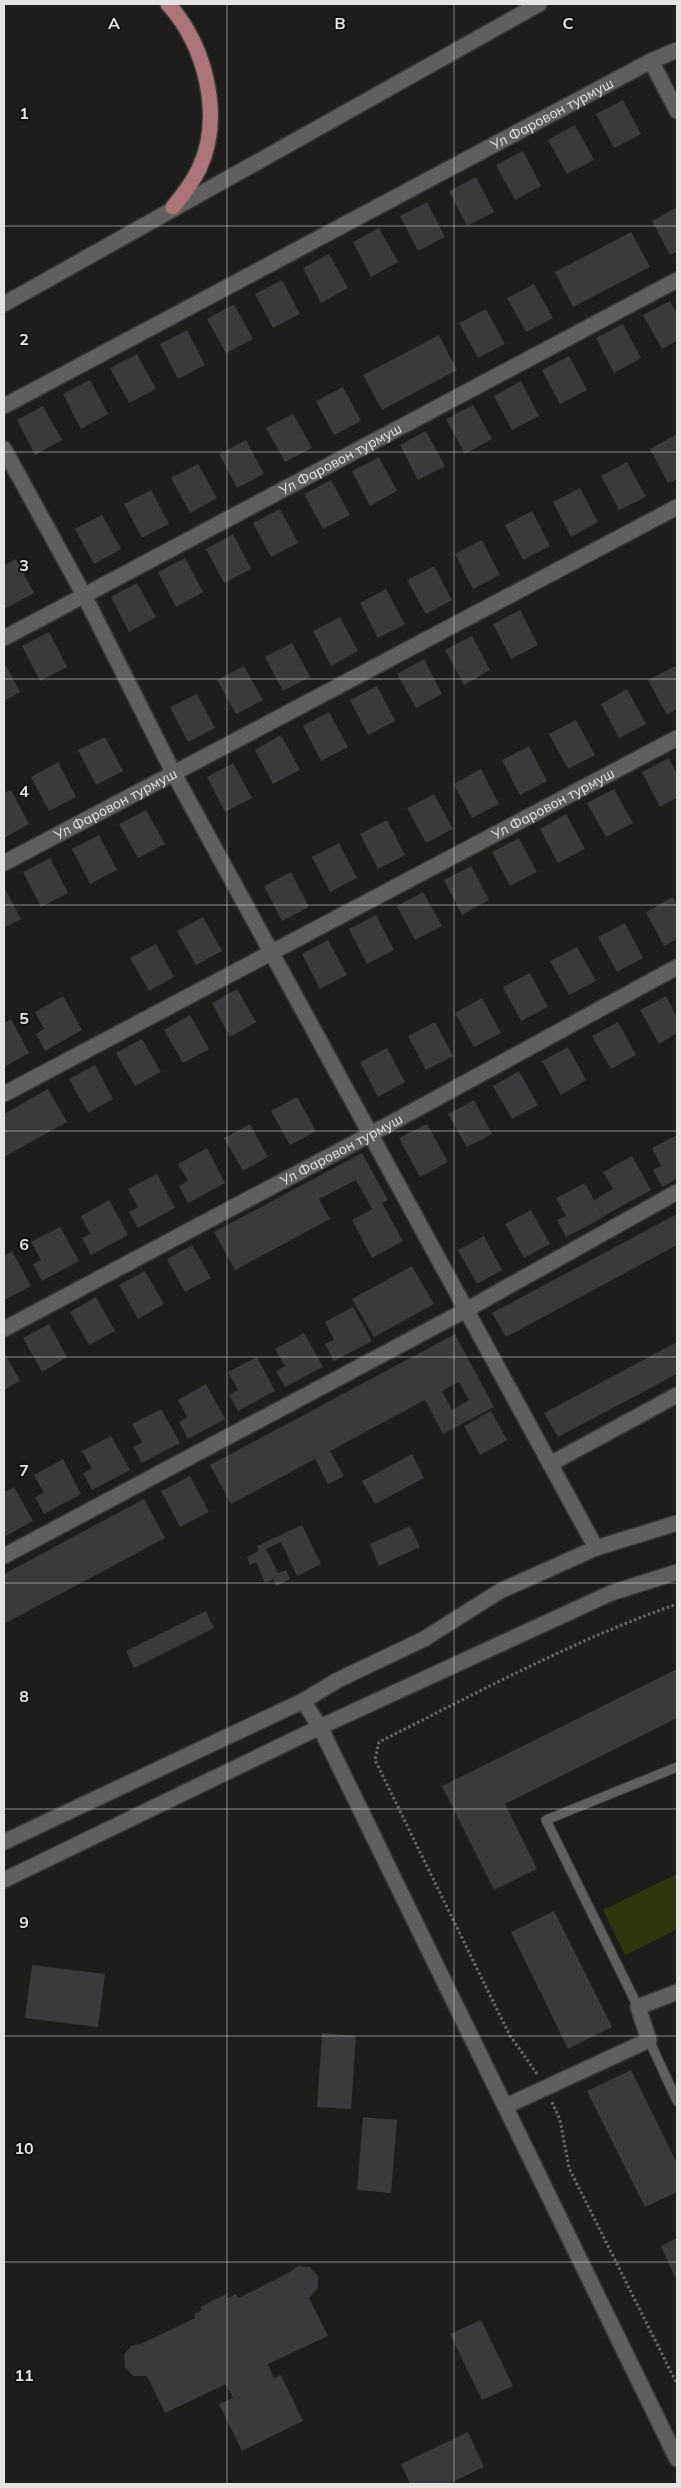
<svg xmlns="http://www.w3.org/2000/svg" width="681" height="2488" font-family="Mulish,sans-serif">
<style>
.green{fill:#2e350c}
.building{fill:#3a393b;fill-rule:evenodd}
.lines{fill:none;stroke-linecap:round;stroke-linejoin:round}
.lane-casing{stroke:#393836;stroke-width:11}
.street-casing{stroke:#393836;stroke-width:18}
.secondary-casing{stroke:#393836;stroke-width:18}
.primary-casing{stroke:#393836;stroke-width:18}
.path{stroke:#686765;stroke-width:3;stroke-dasharray:2.5 2.5;stroke-linecap:butt}
.lane{stroke:#615f5d;stroke-width:9}
.street{stroke:#615f5d;stroke-width:15}
.secondary{stroke:#615f5d;stroke-width:15}
.primary{stroke:#aa7478;stroke-width:15}
.grid{fill:none;stroke:#e5e4e2;stroke-width:1;stroke-opacity:0.55}
.labels{text-anchor:middle;dominant-baseline:central;stroke-width:4;stroke-linejoin:round;paint-order:stroke}
.street-label{font-size:14px;fill:#e5e4e2;stroke:#151312}
.grid-label{font-size:16px;text-anchor:middle;font-weight:bold;fill:#e5e4e2;stroke:#151312;stroke-width:4;stroke-linejoin:round;paint-order:stroke}
</style>
<rect width="100%" height="100%" fill="#1e1d1b"/>
<!-- green -->
<polygon class="green" points="677,1874 677,1929 625,1955 603,1910"/>
<!-- building -->
<g class="building">
<polygon points="623,100 641,134 614,148 596,114"/>
<polygon points="575,125 594,160 567,174 548,140"/>
<polygon points="523,151 541,186 515,200 496,165"/>
<polygon points="476,177 494,212 467,226 449,191"/>
<polygon points="427,202 445,237 418,251 400,216"/>
<polygon points="677,207 677,252 670,255 652,221"/>
<polygon points="379,228 398,262 371,277 353,242"/>
<polygon points="631,232 650,267 573,307 555,272"/>
<polygon points="329,254 348,288 321,303 303,268"/>
<polygon points="282,280 300,314 273,328 255,294"/>
<polygon points="534,284 553,318 526,332 507,298"/>
<polygon points="670,301 677,314 677,341 662,349 643,315"/>
<polygon points="234,304 253,339 226,353 207,319"/>
<polygon points="486,309 505,344 478,358 459,323"/>
<polygon points="623,324 641,358 614,373 596,338"/>
<polygon points="187,330 205,365 178,379 160,344"/>
<polygon points="439,335 457,370 382,410 363,375"/>
<polygon points="137,354 156,389 129,403 110,368"/>
<polygon points="569,356 587,390 560,404 542,370"/>
<polygon points="90,380 108,414 81,429 63,394"/>
<polygon points="521,381 539,416 512,430 494,396"/>
<polygon points="343,387 361,421 334,435 316,401"/>
<polygon points="473,405 492,439 465,454 446,419"/>
<polygon points="43,406 62,440 35,455 17,420"/>
<polygon points="293,414 312,448 285,462 266,428"/>
<polygon points="426,431 445,466 418,480 400,445"/>
<polygon points="677,434 677,479 668,483 650,449"/>
<polygon points="246,440 264,474 237,488 219,454"/>
<polygon points="379,457 397,491 370,506 352,471"/>
<polygon points="627,462 646,497 619,510 601,476"/>
<polygon points="198,464 217,498 190,513 171,478"/>
<polygon points="331,480 350,515 323,529 304,494"/>
<polygon points="580,488 598,522 571,537 553,502"/>
<polygon points="151,490 169,524 142,538 124,504"/>
<polygon points="280,509 298,543 271,557 253,523"/>
<polygon points="532,511 550,546 523,560 505,525"/>
<polygon points="102,515 121,549 94,564 75,529"/>
<polygon points="233,534 251,569 224,583 206,549"/>
<polygon points="482,540 500,575 473,589 455,554"/>
<polygon points="185,558 203,592 176,607 158,572"/>
<polygon points="16,559 34,593 4,609 4,565"/>
<polygon points="434,566 452,600 426,614 407,580"/>
<polygon points="137,583 156,617 129,632 111,597"/>
<polygon points="386,589 405,624 378,638 360,603"/>
<polygon points="520,610 538,645 511,659 493,624"/>
<polygon points="340,617 358,651 331,666 313,631"/>
<polygon points="49,632 67,667 40,681 22,646"/>
<polygon points="472,636 490,670 464,685 445,650"/>
<polygon points="292,643 310,677 283,691 265,657"/>
<polygon points="424,659 442,694 416,708 397,674"/>
<polygon points="4,662 20,692 4,701"/>
<polygon points="244,666 263,700 236,714 217,680"/>
<polygon points="675,666 677,670 677,709 667,715 648,680"/>
<polygon points="377,686 395,721 368,735 350,700"/>
<polygon points="627,689 646,724 619,738 601,704"/>
<polygon points="197,694 215,728 188,742 170,707"/>
<polygon points="329,712 348,747 321,761 303,726"/>
<polygon points="576,720 595,755 568,769 549,734"/>
<polygon points="281,735 300,770 273,784 255,750"/>
<polygon points="105,737 123,771 96,785 78,750"/>
<polygon points="529,746 547,781 520,795 502,760"/>
<polygon points="669,758 677,774 677,798 660,807 642,772"/>
<polygon points="58,762 76,797 49,811 31,777"/>
<polygon points="233,763 252,798 225,812 207,777"/>
<polygon points="481,769 499,804 472,818 454,784"/>
<polygon points="614,789 633,823 606,837 587,803"/>
<polygon points="11,790 29,824 4,838 4,793"/>
<polygon points="434,794 453,829 426,843 407,808"/>
<polygon points="146,810 165,844 138,858 119,824"/>
<polygon points="566,814 585,849 558,863 540,829"/>
<polygon points="387,820 405,855 378,869 360,834"/>
<polygon points="99,835 117,870 90,884 72,849"/>
<polygon points="519,838 537,872 510,886 492,852"/>
<polygon points="339,843 357,878 330,892 312,857"/>
<polygon points="50,858 68,893 41,907 23,872"/>
<polygon points="471,866 489,900 462,915 444,880"/>
<polygon points="291,872 309,907 282,921 264,886"/>
<polygon points="4,887 21,919 4,928"/>
<polygon points="423,892 442,926 415,940 397,906"/>
<polygon points="673,897 677,906 677,939 664,946 646,912"/>
<polygon points="376,915 394,950 367,964 349,929"/>
<polygon points="203,917 222,951 196,965 177,931"/>
<polygon points="625,923 643,958 617,972 598,937"/>
<polygon points="328,940 347,975 320,989 302,954"/>
<polygon points="156,944 174,977 149,991 130,958"/>
<polygon points="577,947 596,981 569,995 550,961"/>
<polygon points="530,973 548,1007 521,1021 503,987"/>
<polygon points="237,989 256,1022 230,1037 212,1003"/>
<polygon points="63,996 82,1030 45,1051 36,1034 44,1029 35,1012"/>
<polygon points="666,996 677,1017 677,1033 659,1044 640,1010"/>
<polygon points="482,998 501,1033 474,1047 455,1013"/>
<polygon points="190,1015 209,1049 183,1063 164,1030"/>
<polygon points="11,1019 29,1053 4,1067 4,1023"/>
<polygon points="435,1022 453,1056 426,1070 408,1036"/>
<polygon points="618,1022 636,1055 611,1069 592,1036"/>
<polygon points="142,1039 161,1072 135,1086 116,1053"/>
<polygon points="568,1047 586,1080 561,1095 542,1061"/>
<polygon points="387,1048 405,1082 378,1097 360,1062"/>
<polygon points="95,1065 113,1099 88,1113 69,1079"/>
<polygon points="519,1071 538,1105 512,1119 493,1086"/>
<polygon points="48,1089 67,1122 4,1157 4,1114"/>
<polygon points="297,1097 316,1131 290,1145 271,1111"/>
<polygon points="474,1100 492,1134 467,1147 448,1114"/>
<polygon points="250,1124 268,1157 243,1171 224,1138"/>
<polygon points="427,1124 448,1162 420,1177 399,1138"/>
<polygon points="677,1135 677,1179 662,1187 653,1170 661,1166 652,1148"/>
<polygon points="207,1148 225,1183 188,1203 179,1186 188,1181 178,1164"/>
<polygon points="362,1153 388,1200 382,1203 403,1241 372,1258 352,1220 372,1209 356,1180 319,1199 330,1219 235,1270 214,1232"/>
<polygon points="632,1156 651,1190 604,1216 595,1201 604,1217 566,1237 557,1220 566,1216 556,1198 585,1183 594,1200 613,1189 603,1172"/>
<polygon points="157,1174 175,1208 138,1228 129,1212 138,1207 128,1189"/>
<polygon points="109,1200 128,1235 91,1255 82,1238 90,1234 81,1216"/>
<polygon points="531,1210 550,1244 524,1258 505,1224"/>
<polygon points="677,1214 677,1245 506,1337 492,1313"/>
<polygon points="60,1227 79,1261 42,1281 33,1264 41,1260 31,1242"/>
<polygon points="484,1236 502,1270 477,1284 458,1250"/>
<polygon points="192,1245 211,1278 185,1292 167,1259"/>
<polygon points="12,1251 31,1286 4,1300 4,1256"/>
<polygon points="412,1266 434,1304 374,1337 352,1299"/>
<polygon points="145,1271 164,1304 138,1319 119,1285"/>
<polygon points="96,1297 115,1331 89,1345 70,1312"/>
<polygon points="353,1307 372,1341 334,1361 325,1344 334,1340 325,1322"/>
<polygon points="49,1324 67,1357 42,1372 23,1338"/>
<polygon points="304,1333 323,1367 285,1387 276,1371 285,1366 275,1349"/>
<path d="M 455,1334 L 494,1407 L 443,1434 L 425,1400 L 330,1451 L 344,1476 L 328,1484 L 315,1459 L 231,1504 L 210,1465 ZM 459,1382 L 469,1400 L 452,1410 L 442,1391 Z"/>
<polygon points="677,1342 677,1374 558,1437 544,1413"/>
<polygon points="4,1352 20,1381 4,1390"/>
<polygon points="257,1357 275,1391 238,1411 229,1395 238,1390 228,1372"/>
<polygon points="206,1384 225,1419 188,1439 179,1422 187,1417 178,1400"/>
<polygon points="161,1409 180,1443 142,1463 133,1447 142,1442 132,1424"/>
<polygon points="491,1411 507,1440 480,1455 464,1426"/>
<polygon points="111,1436 130,1470 92,1490 83,1473 92,1469 82,1451"/>
<polygon points="412,1454 424,1478 375,1504 362,1481"/>
<polygon points="63,1459 81,1494 44,1514 35,1497 44,1493 34,1475"/>
<polygon points="190,1476 209,1512 180,1527 161,1491"/>
<polygon points="14,1487 33,1521 4,1537 4,1492"/>
<polygon points="144,1499 165,1538 4,1624 4,1574"/>
<polygon points="302,1525 321,1564 297,1576 281,1542 266,1549 278,1573 286,1570 290,1579 276,1586 273,1579 265,1583 256,1562 250,1565 247,1557 259,1551 257,1546"/>
<polygon points="410,1526 420,1547 379,1566 370,1544"/>
<polygon points="206,1611 214,1628 134,1668 126,1651"/>
<polygon points="677,1669 677,1718 505,1804 537,1869 494,1890 442,1786"/>
<polygon points="554,1911 612,2027 568,2049 511,1932"/>
<polygon points="32,1965 105,1974 98,2027 25,2018"/>
<polygon points="322,2033 356,2036 351,2109 317,2107"/>
<polygon points="631,2070 677,2163 677,2192 645,2207 587,2091"/>
<polygon points="363,2117 397,2120 391,2193 357,2190"/>
<polygon points="677,2238 677,2282 661,2246"/>
<polygon points="298,2266 310,2267 318,2276 318,2288 309,2298 328,2336 268,2364 274,2378 281,2375 303,2421 242,2451 219,2404 233,2398 226,2384 165,2413 147,2376 133,2376 125,2367 124,2355 131,2346 143,2343 195,2318 194,2314 202,2310 200,2307 226,2294 228,2298 236,2294 238,2298 287,2274"/>
<polygon points="481,2320 513,2386 482,2400 450,2334"/>
<polygon points="468,2432 484,2467 448,2484 410,2484 401,2464"/>
</g>
<g class="lines">
<!-- lane casing -->
<g class="lane-casing">
<g id="lane">
<polyline points="638,2007 546,1820 677,1767"/>
<polyline points="649,2040 677,2101"/>
</g>
</g>
<!-- street casing -->
<g class="street-casing">
<g id="street">
<polyline points="651,61 677,111"/>
<path id="s1" d="M 4,406 L 651,61 L 677,50"/>
<polyline points="4,449 84,595 173,772 596,1548"/>
<path id="s2" d="M 4,638 L 677,280"/>
<path id="s3" d="M 4,863 L 677,507"/>
<path id="s4" d="M 4,1094 L 677,738"/>
<path id="s5" d="M 4,1329 L 371,1134 L 677,967"/>
<polyline points="550,1464 677,1395"/>
<polyline points="4,1556 466,1310 677,1192"/>
<polyline points="320,1727 677,2459"/>
<polyline points="506,2106 649,2040 638,2007 677,1992"/>
</g>
</g>
<!-- secondary casing -->
<g class="secondary-casing">
<g id="secondary">
<polyline points="4,304 539,4"/>
<polyline points="320,1727 303,1701 338,1680 424,1639 500,1591 596,1548 677,1523"/>
<polyline points="4,1842 303,1701"/>
<polyline points="4,1880 320,1727 611,1593 677,1572"/>
</g>
</g>
<!-- primary casing -->
<g class="primary-casing">
<path id="primary" d="M 168,4 C 205,45 224,116 199,169 C 192,183 183,195 173,207"/>
</g>
<!-- path -->
<g class="path">
<path d="M 537,2074 L 509,2034 L 375,1760 L 379,1742 C 477,1693 574,1640 677,1604"/>
<polyline points="552,2102 560,2120 569,2168 677,2384"/>
</g>
<!-- lane -->
<use href="#lane" class="lane"/>
<!-- street -->
<use href="#street" class="street"/>
<!-- secondary -->
<use href="#secondary" class="secondary"/>
<!-- primary -->
<use href="#primary" class="primary"/>
</g>
<!-- grid -->
<path class="grid" d="M 227,4 L 227,2484M 454,4 L 454,2484M 4,226 L 677,226M 4,452 L 677,452M 4,679 L 677,679M 4,905 L 677,905M 4,1131 L 677,1131M 4,1357 L 677,1357M 4,1583 L 677,1583M 4,1809 L 677,1809M 4,2036 L 677,2036M 4,2262 L 677,2262"/>
<g class="labels">
<!-- street labels -->
<g class="street-label">
<text stroke="none"><textPath href="#s1" startOffset="621">Ул Фаровон турмуш</textPath></text>
<text stroke="none"><textPath href="#s2" startOffset="381">Ул Фаровон турмуш</textPath></text>
<text stroke="none"><textPath href="#s3" startOffset="126">Ул Фаровон турмуш</textPath></text>
<text stroke="none"><textPath href="#s4" startOffset="621">Ул Фаровон турмуш</textPath></text>
<text stroke="none"><textPath href="#s5" startOffset="382">Ул Фаровон турмуш</textPath></text>
</g>
</g>
<g class="grid-label">
<text x="114" y="29">A</text>
<text x="340" y="29">B</text>
<text x="568" y="29">C</text>
<text x="24" y="119">1</text>
<text x="24" y="345">2</text>
<text x="24" y="571">3</text>
<text x="24" y="797">4</text>
<text x="24" y="1024">5</text>
<text x="24" y="1250">6</text>
<text x="24" y="1476">7</text>
<text x="24" y="1702">8</text>
<text x="24" y="1928">9</text>
<text x="24" y="2154">10</text>
<text x="24" y="2381">11</text>
</g>
<!-- border -->
<rect width="681" height="2488" fill="none" stroke="#e5e4e2" stroke-width="10"/>
</svg>
